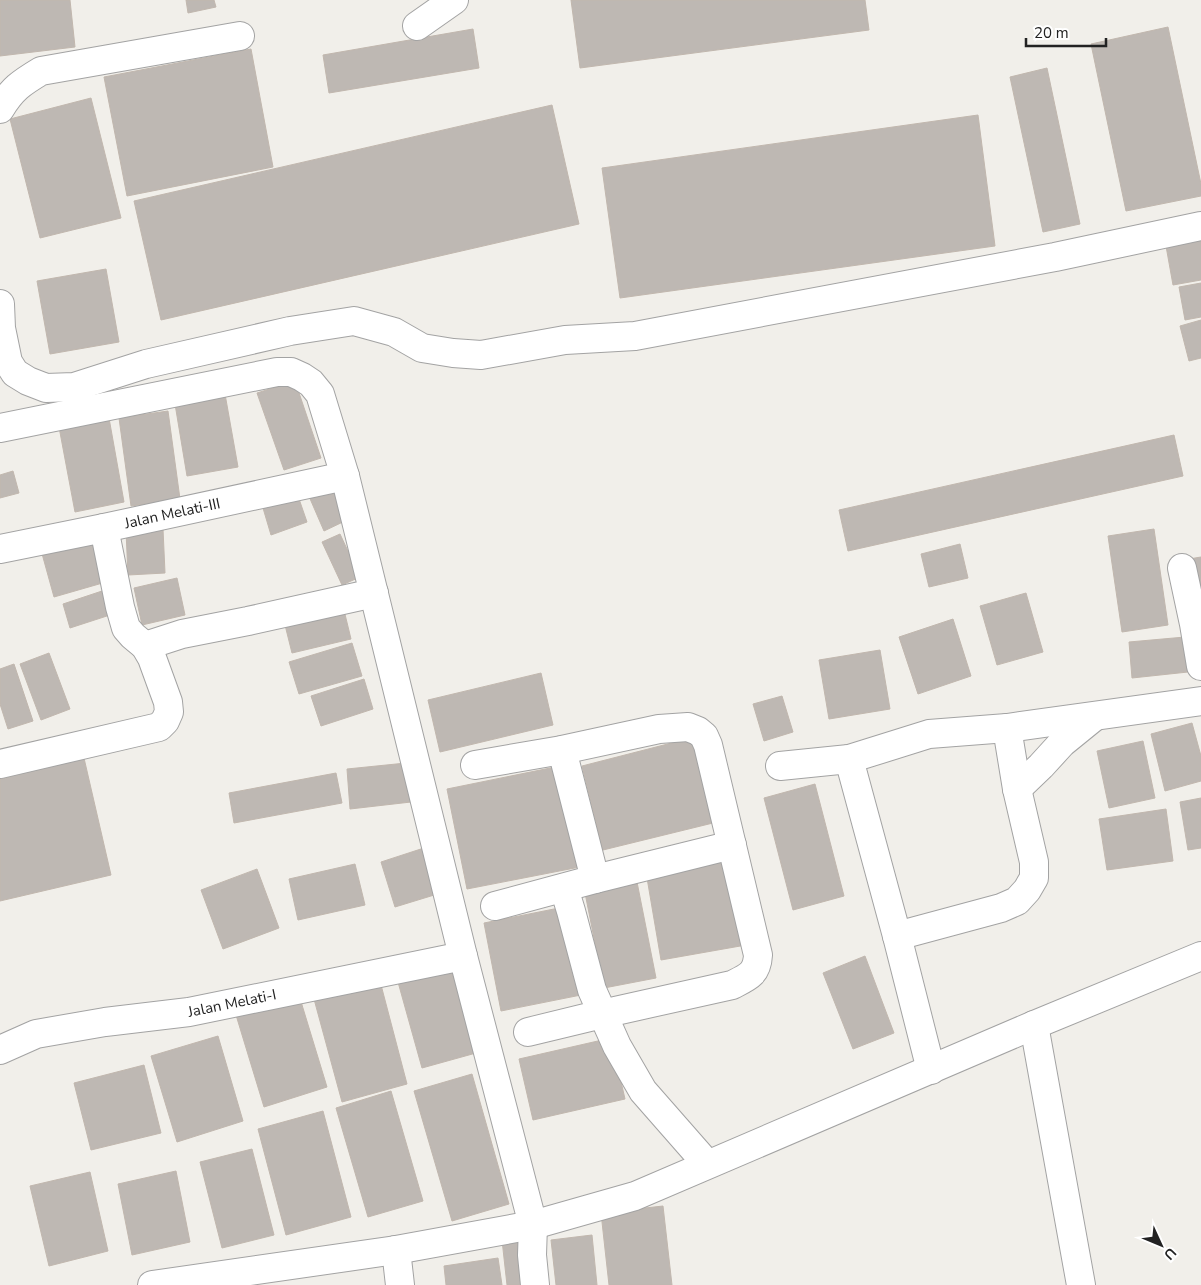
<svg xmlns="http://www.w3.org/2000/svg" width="1201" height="1285" font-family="'Nunito Sans',sans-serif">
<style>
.building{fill:#beb8b3;stroke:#c1b7ae}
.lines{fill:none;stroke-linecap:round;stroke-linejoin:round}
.minor-casing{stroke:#a3a3a3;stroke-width:30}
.minor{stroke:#fff;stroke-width:28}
.labels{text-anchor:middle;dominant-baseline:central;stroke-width:5;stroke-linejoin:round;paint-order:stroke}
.street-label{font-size:15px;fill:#222;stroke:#fff}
</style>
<rect width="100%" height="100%" fill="#f1efea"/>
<!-- building -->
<g class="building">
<polygon points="0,0 70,0 75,47 0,56"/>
<polygon points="186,0 214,0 216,7 188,13"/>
<polygon points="571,0 865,0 869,30 580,68"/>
<polygon points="1168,27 1201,184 1201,196 1126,211 1091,44"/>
<polygon points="473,29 479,68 329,93 323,55"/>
<polygon points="251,49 273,167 127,196 104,77"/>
<polygon points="1047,68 1080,224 1043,232 1010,77"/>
<polygon points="91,98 121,218 40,238 10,119"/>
<polygon points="552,105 579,224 161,320 134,201"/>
<polygon points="978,115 995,246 620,298 602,168"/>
<polygon points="1201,239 1201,280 1173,285 1166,246"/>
<polygon points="106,269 119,342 50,354 37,281"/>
<polygon points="1201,283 1201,317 1185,320 1179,287"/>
<polygon points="1201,320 1201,358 1189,361 1180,326"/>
<polygon points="295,381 321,458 284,470 257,393"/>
<polygon points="225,394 238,467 187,476 175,404"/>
<polygon points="168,411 180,499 131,506 119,418"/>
<polygon points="109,418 124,502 75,512 59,427"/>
<polygon points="1174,435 1183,476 848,551 839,510"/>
<polygon points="13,471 19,493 0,498 0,475"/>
<polygon points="330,484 347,520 324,531 308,494"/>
<polygon points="298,496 307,522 271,535 263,508"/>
<polygon points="163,529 165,573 128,575 126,531"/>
<polygon points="1154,529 1168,625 1122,632 1108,536"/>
<polygon points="340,534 360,577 342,585 322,542"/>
<polygon points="93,535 106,582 54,597 41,550"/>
<polygon points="960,544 968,578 929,587 921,554"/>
<polygon points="1201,557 1201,638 1189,559"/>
<polygon points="177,578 185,615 142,625 134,588"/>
<polygon points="105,590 113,614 70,628 63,604"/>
<polygon points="1026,593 1043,652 997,665 980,606"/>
<polygon points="343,606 351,639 292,653 284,621"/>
<polygon points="953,619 971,676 918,694 899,637"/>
<polygon points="1185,637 1188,672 1132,678 1129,642"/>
<polygon points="352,643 362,676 299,694 289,662"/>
<polygon points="880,650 890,709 829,719 819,660"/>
<polygon points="49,653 70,709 41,720 20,664"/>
<polygon points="14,664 33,721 8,729 0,704 0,669"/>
<polygon points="541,673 553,725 440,752 428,700"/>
<polygon points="364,679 373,709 321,726 311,696"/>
<polygon points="782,696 793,732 764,741 753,704"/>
<polygon points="1192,723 1201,756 1201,781 1165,791 1151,734"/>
<polygon points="695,737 717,822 603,850 582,766"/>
<polygon points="1143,741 1155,798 1109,808 1097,751"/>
<polygon points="84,758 111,875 0,901 0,779"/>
<polygon points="406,763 411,802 350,809 347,769"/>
<polygon points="565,765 585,866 467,889 447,789"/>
<polygon points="336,773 342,803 234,823 229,793"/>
<polygon points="815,784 844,896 793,910 764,798"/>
<polygon points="1201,798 1201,848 1188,850 1180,802"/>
<polygon points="1166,809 1173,861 1107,870 1099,819"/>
<polygon points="430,846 444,892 395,907 381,862"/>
<polygon points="731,856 746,945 661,960 646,872"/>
<polygon points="355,864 365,905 298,920 289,879"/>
<polygon points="257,869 279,928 223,949 201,890"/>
<polygon points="637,882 656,978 604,988 585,893"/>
<polygon points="564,907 581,995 501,1011 484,923"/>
<polygon points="865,956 894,1033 853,1049 823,973"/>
<polygon points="452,966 476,1053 422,1068 398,982"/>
<polygon points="380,981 407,1084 342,1102 314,999"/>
<polygon points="299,995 327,1087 264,1107 236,1015"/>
<polygon points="218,1036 243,1121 177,1142 151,1056"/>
<polygon points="611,1038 625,1099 533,1120 519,1059"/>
<polygon points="144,1065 161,1133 91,1150 74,1083"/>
<polygon points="472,1074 509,1204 452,1221 414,1091"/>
<polygon points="391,1091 423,1201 368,1217 336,1108"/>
<polygon points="323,1111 351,1217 286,1235 258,1129"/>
<polygon points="252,1149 274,1235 222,1248 200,1162"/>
<polygon points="176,1171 190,1242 132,1255 118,1184"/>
<polygon points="90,1172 108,1251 49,1266 30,1186"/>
<polygon points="663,1206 672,1285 609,1285 601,1213"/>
<polygon points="592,1235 597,1285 556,1285 551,1240"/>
<polygon points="522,1238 527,1285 507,1285 502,1240"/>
<polygon points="498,1258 502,1285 446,1285 444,1266"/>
</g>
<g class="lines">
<!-- minor casing -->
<g class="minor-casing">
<g id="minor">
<polyline points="417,26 454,0"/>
<path d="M 0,109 C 12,89 21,83 41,71 L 240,36"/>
<polyline points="0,304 1,328 8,362 15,373 28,381 46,388 74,387 146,364 290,331 354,321 394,332 422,348 453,353 481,355 565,340 635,336 1055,257 1201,226"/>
<polyline points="0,428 277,372 291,372 302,377 311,383 320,394 345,476 463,956 533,1225 532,1255 535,1285"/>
<path id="s1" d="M 0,549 L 104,528 L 345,476"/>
<polyline points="1182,568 1194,624 1201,666"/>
<polyline points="145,646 182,634 248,621 374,593"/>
<polyline points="562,750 595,879"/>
<polyline points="849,759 897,936 931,1070"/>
<polyline points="0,764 159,727 165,721 169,712 168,702 152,658 145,646 133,636 126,628 120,607 104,528"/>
<path d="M 475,765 L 562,750 L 659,729 L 688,727 L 698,731 L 704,736 L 708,745 L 758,955 C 757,974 748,977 732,985 L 602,1014 L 528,1032"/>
<polyline points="780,766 849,759 929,734 1007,728 1201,701"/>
<polyline points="1017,789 1041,766 1062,743 1094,717"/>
<polyline points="564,888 571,911 592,990 617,1046 643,1091 707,1164"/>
<polyline points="495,906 595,879 732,845"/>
<polyline points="897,936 1001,908 1017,901 1027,890 1034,878 1034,862 1017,789 1007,728"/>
<polyline points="1034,1025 1081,1285"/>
<path id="s2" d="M 0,1050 L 36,1034 L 105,1022 L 189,1012 L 463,956"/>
<polyline points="396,1250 400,1285"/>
<polyline points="152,1285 396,1250 533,1225 635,1196 1034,1025 1201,956"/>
</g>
</g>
<!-- minor -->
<use href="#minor" class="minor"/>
</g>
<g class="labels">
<!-- street labels -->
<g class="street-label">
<text stroke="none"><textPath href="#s1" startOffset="176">Jalan Melati-III</textPath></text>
<text stroke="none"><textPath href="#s2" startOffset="238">Jalan Melati-I</textPath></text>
</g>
</g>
<!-- north arrow -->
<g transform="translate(1161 1245) rotate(134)" stroke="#ffffff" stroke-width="4" paint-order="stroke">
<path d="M0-4L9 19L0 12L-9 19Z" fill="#222222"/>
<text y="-8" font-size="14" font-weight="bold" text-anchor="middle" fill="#222222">U</text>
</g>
<!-- scale -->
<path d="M1026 38v8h80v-8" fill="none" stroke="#222222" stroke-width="2.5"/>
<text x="1034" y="38" font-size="15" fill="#222222" stroke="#ffffff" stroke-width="4" paint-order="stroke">20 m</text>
</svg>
